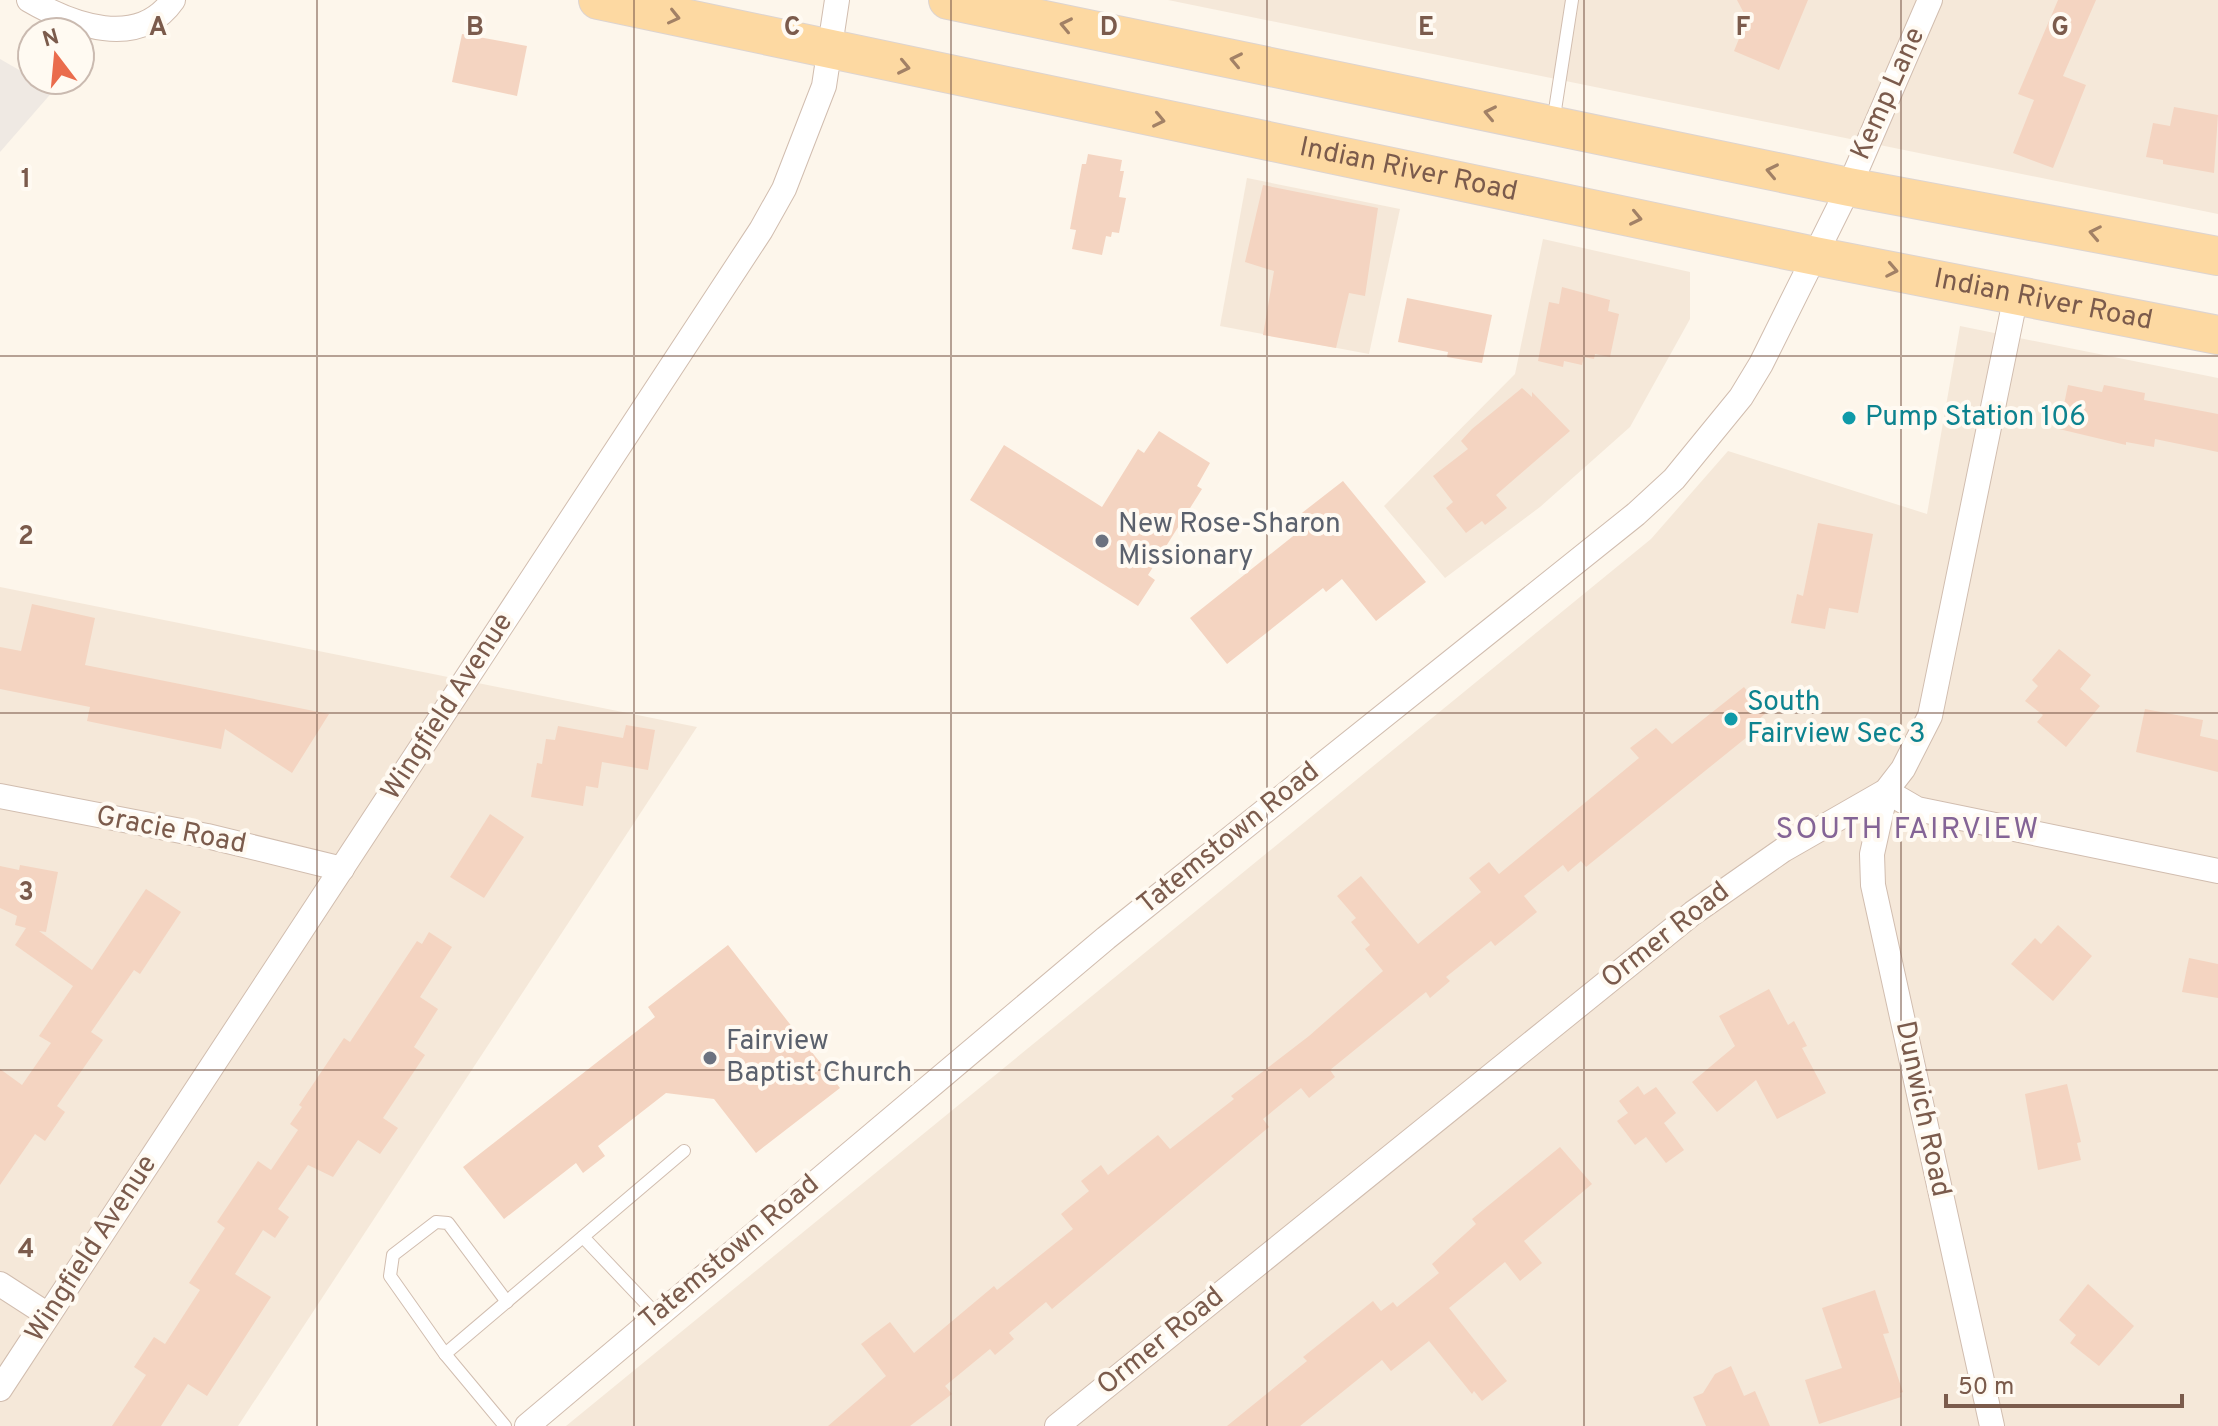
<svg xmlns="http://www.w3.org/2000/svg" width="2218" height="1426" font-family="Overpass,sans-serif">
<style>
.residential{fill:#f5e8d9}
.industrial{fill:#efe9e3}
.building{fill:#f4d4c1}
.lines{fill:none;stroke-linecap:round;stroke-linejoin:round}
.service-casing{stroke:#d1bdaf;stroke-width:14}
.minor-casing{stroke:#d1bdaf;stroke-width:26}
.primary-casing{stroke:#ddd4d0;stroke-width:40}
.service{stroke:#fff;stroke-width:12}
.minor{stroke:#fff;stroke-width:24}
.primary{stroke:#fdd9a2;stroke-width:38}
.oneway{stroke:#a28166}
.grid{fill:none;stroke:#7b5b4c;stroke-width:2;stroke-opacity:0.55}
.culture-dot{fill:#0f9aa8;stroke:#fffaf2;stroke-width:3}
.worship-dot{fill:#6b7280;stroke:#fffaf2;stroke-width:3}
.labels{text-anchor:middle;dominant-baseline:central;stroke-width:8;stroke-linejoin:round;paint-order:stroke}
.street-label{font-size:28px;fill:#7b5b4c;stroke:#fffaf2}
.culture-label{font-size:28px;fill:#0d838f;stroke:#fffaf2;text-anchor:start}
.worship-label{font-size:28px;fill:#5b616d;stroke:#fffaf2;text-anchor:start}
.neighbourhood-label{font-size:30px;letter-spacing:2px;fill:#846496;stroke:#fffaf2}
.grid-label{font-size:26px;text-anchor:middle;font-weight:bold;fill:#7b5b4c;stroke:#fffaf2;stroke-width:8;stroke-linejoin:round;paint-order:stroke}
</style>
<rect width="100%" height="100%" fill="#fdf6eb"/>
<!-- residential -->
<g class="residential">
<polygon points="1168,0 2218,0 2218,214"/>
<polygon points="1247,178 1400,209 1369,354 1220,326"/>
<polygon points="1543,239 1690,272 1690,319 1630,427 1540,507 1445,578 1384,506 1515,374"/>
<polygon points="1960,326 2218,378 2218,1426 566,1426 1651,539 1728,451 1927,514"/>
<polygon points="0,587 697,727 238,1426 0,1426"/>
</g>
<!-- industrial -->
<polygon class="industrial" points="0,59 54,90 0,152"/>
<!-- building -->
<g class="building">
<polygon points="1737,0 1808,0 1779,70 1734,51 1747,19"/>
<polygon points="2058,0 2096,0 2063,76 2086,85 2053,168 2013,153 2034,100 2018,94"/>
<polygon points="462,34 527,46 517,96 452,82"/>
<polygon points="2174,107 2218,115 2214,173 2163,164 2163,160 2146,157 2153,123 2170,126"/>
<polygon points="1088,154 1122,160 1120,171 1124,171 1119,197 1126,198 1119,233 1112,232 1111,237 1106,236 1102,255 1072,249 1076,230 1070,229 1082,164 1086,164"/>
<polygon points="1263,185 1378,208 1365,296 1349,293 1336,348 1263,335 1274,271 1245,262"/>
<polygon points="1562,287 1610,300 1608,311 1619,314 1610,357 1595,354 1594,359 1584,357 1582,365 1564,361 1563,367 1538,361 1549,302 1559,304"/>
<polygon points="1407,298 1492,315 1482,363 1447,357 1448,352 1398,342"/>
<polygon points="2068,385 2102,392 2104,385 2145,393 2144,400 2218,414 2218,452 2155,439 2154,447 2126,442 2126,445 2059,429"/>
<polygon points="1522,388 1532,397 1532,392 1570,431 1496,495 1507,508 1485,525 1482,521 1466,533 1446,508 1453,502 1433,476 1468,449 1461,441 1472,429"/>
<polygon points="1159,431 1210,463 1197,486 1202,489 1148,575 1155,580 1138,606 970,500 1004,445 1102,507 1138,449 1144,453"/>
<polygon points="1343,481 1426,582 1376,621 1342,579 1326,592 1323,588 1227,664 1190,618 1297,533 1289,523"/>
<polygon points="1818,523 1873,534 1858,613 1829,608 1825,629 1791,623 1797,594 1803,596"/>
<polygon points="32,604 95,618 85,665 329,714 292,773 225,729 221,749 87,721 90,707 0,689 0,647 21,651"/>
<polygon points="2059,649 2091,675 2080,689 2100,706 2066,747 2037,722 2043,715 2025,701 2038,686 2032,680"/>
<polygon points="1744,687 1765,714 1753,724 1757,729 1586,867 1581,861 1568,872 1563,865 1524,896 1537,912 1495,946 1491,941 1446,977 1450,981 1430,998 1426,992 1330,1070 1335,1077 1309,1098 1301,1088 1263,1119 1269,1127 1052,1309 1046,1302 1009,1333 1014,1339 995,1355 990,1349 945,1386 952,1394 910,1426 828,1426 886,1376 861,1344 890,1322 914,1353 994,1286 997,1290 1073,1229 1061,1214 1089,1191 1081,1181 1101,1165 1108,1175 1158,1135 1170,1149 1234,1099 1231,1096 1309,1036 1383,971 1365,949 1370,945 1351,922 1356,918 1337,896 1361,876 1418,944 1481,892 1469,878 1489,862 1499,874 1639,758 1630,748 1656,728 1672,744"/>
<polygon points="2145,709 2203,720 2200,736 2218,740 2218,772 2136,752"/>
<polygon points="626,725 655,730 648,770 602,762 598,788 586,786 583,806 531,797 537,763 542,764 546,739 555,740 558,726 623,738"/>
<polygon points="490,814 524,837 484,898 450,877"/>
<polygon points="20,865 58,872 46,932 39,931 92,970 146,889 181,912 140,974 134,970 91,1032 103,1040 57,1106 65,1112 45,1141 35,1134 0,1185 0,1069 22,1085 51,1043 39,1036 73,986 15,945 26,928 15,925 17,916 0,908 0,866 19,870"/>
<polygon points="2058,925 2092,956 2053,1001 2011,964 2035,938 2041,944"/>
<polygon points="429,932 452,947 420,997 438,1009 414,1047 425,1055 383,1118 398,1128 380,1154 358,1140 333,1177 308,1165 278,1209 289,1217 275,1238 263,1230 235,1274 271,1297 207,1396 188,1384 161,1426 112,1426 146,1375 134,1367 154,1337 165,1344 200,1290 189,1283 225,1228 217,1222 258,1161 271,1170 298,1130 290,1124 302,1107 299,1105 344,1038 350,1042 417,941 422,944"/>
<polygon points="728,945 840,1088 756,1153 714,1099 666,1093 598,1146 605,1156 583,1173 576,1163 504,1219 463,1167 655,1017 648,1007"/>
<polygon points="2189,958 2218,964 2218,998 2182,992"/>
<polygon points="1769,989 1788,1025 1794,1021 1807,1046 1802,1048 1826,1093 1777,1119 1756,1080 1717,1112 1692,1082 1735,1046 1719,1016"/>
<polygon points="2067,1084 2081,1142 2077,1143 2081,1160 2038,1170 2025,1094"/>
<polygon points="1638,1086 1644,1095 1656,1087 1676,1113 1664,1123 1684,1150 1666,1163 1646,1137 1635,1145 1617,1121 1628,1113 1619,1101"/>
<polygon points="1560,1147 1592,1184 1524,1241 1542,1263 1520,1281 1505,1262 1449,1308 1507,1381 1482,1401 1474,1391 1472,1394 1429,1341 1391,1371 1382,1360 1300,1426 1227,1426 1307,1361 1303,1357 1373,1301 1381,1311 1393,1302 1397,1307 1439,1273 1432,1264 1476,1224 1472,1219"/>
<polygon points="2088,1284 2134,1326 2099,1366 2070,1343 2076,1335 2059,1320"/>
<polygon points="1875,1290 1889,1333 1883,1334 1903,1392 1900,1393 1901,1397 1819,1424 1805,1380 1842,1368 1822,1308"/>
<polygon points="1731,1366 1744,1396 1755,1391 1770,1426 1706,1426 1693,1397 1703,1393 1715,1374"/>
</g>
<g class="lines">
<!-- service casing -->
<g class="service-casing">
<g id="service">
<polyline points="1553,123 1572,0"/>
<polyline points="583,1237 656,1314"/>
<polyline points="445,1354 390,1276 393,1255 436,1222 448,1223 507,1302"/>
<polyline points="505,1426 445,1354 684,1151"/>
</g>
</g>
<!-- minor casing -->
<g class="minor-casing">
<g id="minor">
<path d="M 29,0 C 72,25 138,50 173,0"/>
<polyline points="0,796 207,836 342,869"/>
<polyline points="0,1284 48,1315"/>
<polyline points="0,1389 761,230 784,189 824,86 837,0"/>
<polyline points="527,1426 1106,938 1636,514 1674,479 1741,397 1761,364 1849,187 1930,0"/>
<polyline points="1057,1426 1693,913 1783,850 1886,791 1903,769 1930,716 2016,295"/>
<polyline points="1992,1426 1873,885 1872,854 1886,791 1917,809 2218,871"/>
</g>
</g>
<!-- primary casing -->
<g class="primary-casing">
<g id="primary">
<path id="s1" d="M 598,0 L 1815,256 L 2218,335"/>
<polyline points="948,0 1849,187 2218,256"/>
</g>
</g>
<!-- service -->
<use href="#service" class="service"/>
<!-- minor -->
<use href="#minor" class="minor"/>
<!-- primary -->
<use href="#primary" class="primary"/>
</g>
<!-- one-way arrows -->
<defs><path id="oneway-chevron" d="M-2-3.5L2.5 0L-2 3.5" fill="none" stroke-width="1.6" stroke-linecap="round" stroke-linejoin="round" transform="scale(2)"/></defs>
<g class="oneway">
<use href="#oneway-chevron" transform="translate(674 17) rotate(13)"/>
<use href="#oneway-chevron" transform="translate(1066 25) rotate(-168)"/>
<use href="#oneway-chevron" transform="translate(1236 60) rotate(-168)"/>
<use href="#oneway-chevron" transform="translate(904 67) rotate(12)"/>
<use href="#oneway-chevron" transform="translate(1490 113) rotate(-168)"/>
<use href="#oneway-chevron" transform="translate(1159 120) rotate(12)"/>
<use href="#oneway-chevron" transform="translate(1772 171) rotate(-168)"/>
<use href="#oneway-chevron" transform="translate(1636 218) rotate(12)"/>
<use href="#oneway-chevron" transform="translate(2095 233) rotate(-169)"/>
<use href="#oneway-chevron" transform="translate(1892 270) rotate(11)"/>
</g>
<!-- grid -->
<path class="grid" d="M 317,0 L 317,1426M 634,0 L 634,1426M 951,0 L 951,1426M 1267,0 L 1267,1426M 1584,0 L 1584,1426M 1901,0 L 1901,1426M 0,356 L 2218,356M 0,713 L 2218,713M 0,1070 L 2218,1070"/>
<!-- markers -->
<g class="culture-dot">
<circle cx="1849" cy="418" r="8"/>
<circle cx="1731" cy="719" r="8"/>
</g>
<g class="worship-dot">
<circle cx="1102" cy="541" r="8"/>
<circle cx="710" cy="1058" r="8"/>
</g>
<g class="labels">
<!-- street labels -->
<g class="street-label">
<text transform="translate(1889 94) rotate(-66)">Kemp Lane</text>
<text stroke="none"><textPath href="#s1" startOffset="828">Indian River Road</textPath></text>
<text stroke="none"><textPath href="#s1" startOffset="1476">Indian River Road</textPath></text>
<text transform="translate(448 707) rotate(-57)">Wingfield Avenue</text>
<text transform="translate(171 831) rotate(11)">Gracie Road</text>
<text transform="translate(1229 839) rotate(-39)">Tatemstown Road</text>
<text transform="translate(1666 936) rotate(-38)">Ormer Road</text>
<text transform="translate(1922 1109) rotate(78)">Dunwich Road</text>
<text transform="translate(92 1249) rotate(-57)">Wingfield Avenue</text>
<text transform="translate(730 1253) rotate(-40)">Tatemstown Road</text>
<text transform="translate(1161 1342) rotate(-39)">Ormer Road</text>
</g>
<!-- culture labels -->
<g class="culture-label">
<text x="1865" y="418">Pump Station 106</text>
<text x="1747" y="703">South<tspan x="1747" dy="32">Fairview Sec 3</tspan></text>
</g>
<!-- worship labels -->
<g class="worship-label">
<text x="1118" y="525">New Rose-Sharon<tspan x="1118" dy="32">Missionary</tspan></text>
<text x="726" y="1042">Fairview<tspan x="726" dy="32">Baptist Church</tspan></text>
</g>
<!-- neighbourhood labels -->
<g class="neighbourhood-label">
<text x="1908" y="830">SOUTH FAIRVIEW</text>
</g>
</g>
<g class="grid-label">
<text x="158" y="35">A</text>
<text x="475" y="35">B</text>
<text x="792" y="35">C</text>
<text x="1109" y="35">D</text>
<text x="1426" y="35">E</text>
<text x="1743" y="35">F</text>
<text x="2060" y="35">G</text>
<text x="26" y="187">1</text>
<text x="26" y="544">2</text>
<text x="26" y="900">3</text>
<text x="26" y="1257">4</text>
</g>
<!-- north arrow -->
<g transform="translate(56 56) rotate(344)"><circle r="38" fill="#fffaf2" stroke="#cabab0" stroke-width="2"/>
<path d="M0-6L14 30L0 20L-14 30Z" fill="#ea6c4d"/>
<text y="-12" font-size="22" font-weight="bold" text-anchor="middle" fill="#7b5b4c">N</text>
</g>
<!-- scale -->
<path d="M1946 1394v12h236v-12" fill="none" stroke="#7b5b4c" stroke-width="4"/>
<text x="1958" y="1394" font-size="24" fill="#7b5b4c" stroke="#fffaf2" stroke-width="6" paint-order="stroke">50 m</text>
</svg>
